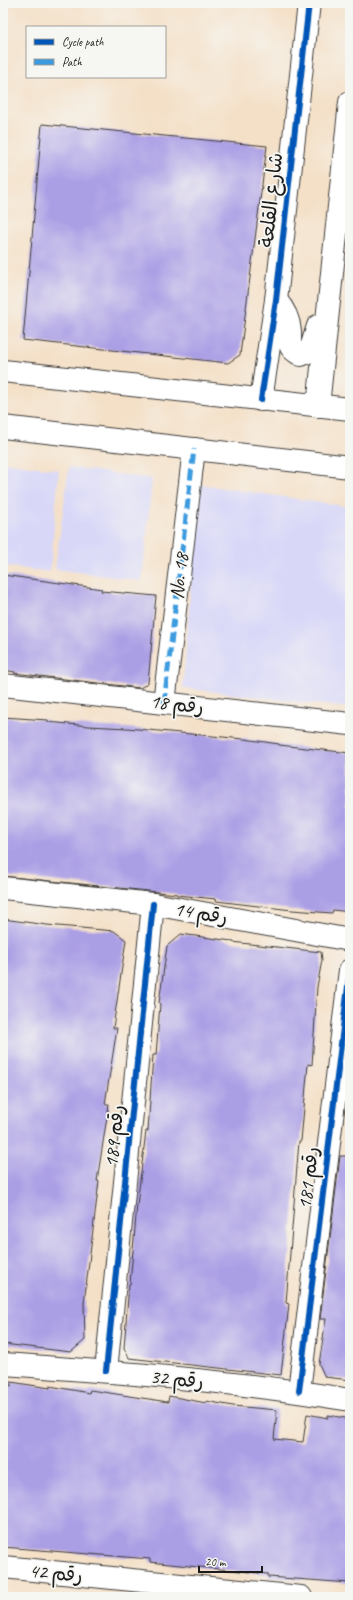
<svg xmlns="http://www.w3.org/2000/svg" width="353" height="1600" font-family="Caveat,'Playpen Sans Arabic',sans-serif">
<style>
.built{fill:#d8d7f8}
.building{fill:#aa9ee5}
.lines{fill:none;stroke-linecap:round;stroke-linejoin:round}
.minor-casing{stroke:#3c3936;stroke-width:24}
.minor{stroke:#fff;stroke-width:22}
.quiet{stroke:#3c9bdf;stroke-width:5;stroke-dasharray:10 5;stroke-linecap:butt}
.cycleway-casing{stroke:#f6f6f2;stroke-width:8}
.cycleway{stroke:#0057b8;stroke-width:6}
.labels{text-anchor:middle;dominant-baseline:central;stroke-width:3.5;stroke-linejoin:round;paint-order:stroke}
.street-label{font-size:20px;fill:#1c1c1c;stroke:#f6f6f2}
</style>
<rect width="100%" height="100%" fill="#f6f6f2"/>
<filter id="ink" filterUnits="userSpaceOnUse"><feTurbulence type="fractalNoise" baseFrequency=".025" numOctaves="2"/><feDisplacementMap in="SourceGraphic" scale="8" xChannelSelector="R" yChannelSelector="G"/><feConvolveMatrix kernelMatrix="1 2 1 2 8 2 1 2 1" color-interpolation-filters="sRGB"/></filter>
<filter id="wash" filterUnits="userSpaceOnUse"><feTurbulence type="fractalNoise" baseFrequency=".012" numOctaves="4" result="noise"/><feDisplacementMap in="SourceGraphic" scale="16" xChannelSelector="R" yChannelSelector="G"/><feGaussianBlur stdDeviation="0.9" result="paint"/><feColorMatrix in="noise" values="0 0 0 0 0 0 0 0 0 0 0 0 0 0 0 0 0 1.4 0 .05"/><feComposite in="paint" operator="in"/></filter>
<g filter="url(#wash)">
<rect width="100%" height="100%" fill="#f4e0c7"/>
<!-- built -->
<g class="built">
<polygon points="3,462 59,470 50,572 3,566"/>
<polygon points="69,467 152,479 142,581 55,569"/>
<polygon points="198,484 350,507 350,708 183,688"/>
</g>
<g id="blocks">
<!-- building -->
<g class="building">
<polygon points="42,124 267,146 240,355 228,363 23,340"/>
<polygon points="3,575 102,589 101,591 156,596 148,683 140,688 14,673 15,672 3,670"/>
<polygon points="3,717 48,720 48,722 89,726 127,728 244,739 279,744 279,745 350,753 350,912 333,910 332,913 292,910 216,901 216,899 177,895 177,894 3,876"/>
<polygon points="3,919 47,925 114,931 126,940 113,1028 117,1028 105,1104 109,1104 97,1181 99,1181 84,1303 85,1340 71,1352 3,1344"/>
<polygon points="181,934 232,941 232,942 321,952 322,960 317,987 312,1065 308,1064 301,1141 299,1141 286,1303 289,1304 281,1375 129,1358 124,1348 129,1284 130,1284 137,1205 146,1131 148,1131 153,1055 156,1055 160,1004 159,1003 167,946"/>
<polygon points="340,1156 350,1156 350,1380 325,1377 319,1364 326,1319 320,1319"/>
<polygon points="11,1382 50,1388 50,1386 89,1393 90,1390 168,1402 169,1396 206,1403 206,1401 233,1406 277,1410 274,1439 303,1442 307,1414 328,1418 328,1415 350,1419 350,1583 268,1577 268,1574 150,1562 150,1559 3,1547 3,1384 11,1386"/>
</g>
</g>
</g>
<g filter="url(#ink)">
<use href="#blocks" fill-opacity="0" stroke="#3c3936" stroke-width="1"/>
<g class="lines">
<!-- minor casing -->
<g class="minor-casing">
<g id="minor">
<path d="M 276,300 C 284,309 289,319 290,331 C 291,344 286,347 301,355 L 310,351 L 318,326"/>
<polyline points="3,371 350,409"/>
<polyline points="261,400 276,300 309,3"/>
<polyline points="318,406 350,102"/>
<polyline points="3,427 350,467"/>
<polyline points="3,685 350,724"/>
<polyline points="164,703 194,449"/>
<polyline points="3,888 153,904 350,940"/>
<path d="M 3,1364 C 119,1372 235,1381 350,1400"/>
<polyline points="106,1371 153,904"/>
<polyline points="299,1391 350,970"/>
<polyline points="3,1567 301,1597"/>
</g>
</g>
<!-- minor -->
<use href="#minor" class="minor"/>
<!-- quiet -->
<polyline class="quiet" points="164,703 194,449"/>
<!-- cycleway casing -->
<g class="cycleway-casing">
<g id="cycleway">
<polyline points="261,400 276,300 309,3"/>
<polyline points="106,1371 153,904"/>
<polyline points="299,1391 350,970"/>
</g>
</g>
<!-- cycleway -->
<use href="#cycleway" class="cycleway"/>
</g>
</g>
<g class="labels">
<!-- street labels -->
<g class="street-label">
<text transform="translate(271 200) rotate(-84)">شارع القلعة</text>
<text transform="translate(179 576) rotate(-83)">No. 18</text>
<text transform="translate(177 704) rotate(7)">رقم 18</text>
<text transform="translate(201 913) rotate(10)">رقم 14</text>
<text transform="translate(114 1136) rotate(-84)">رقم 189</text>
<text transform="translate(308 1178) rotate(-83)">رقم 181</text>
<text transform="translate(177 1379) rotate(6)">رقم 32</text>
<text transform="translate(56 1573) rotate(6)">رقم 42</text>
</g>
</g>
<!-- margin -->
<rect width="353" height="1600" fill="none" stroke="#f6f6f2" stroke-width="16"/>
<!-- legend -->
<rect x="26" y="26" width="140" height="52" fill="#f6f6f2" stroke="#9f9f9c"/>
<rect x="34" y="39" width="20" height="6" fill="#0057b8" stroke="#9f9f9c"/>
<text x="62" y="46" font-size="12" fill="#1c1c1c">Cycle path</text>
<rect x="34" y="59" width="20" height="6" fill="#3c9bdf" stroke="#9f9f9c"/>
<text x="62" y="66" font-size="12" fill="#1c1c1c">Path</text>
<!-- scale -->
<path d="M199 1566v6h63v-6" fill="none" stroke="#1c1c1c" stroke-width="2"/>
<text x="205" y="1566" font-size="12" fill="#1c1c1c" stroke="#f6f6f2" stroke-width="3" paint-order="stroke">20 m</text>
</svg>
